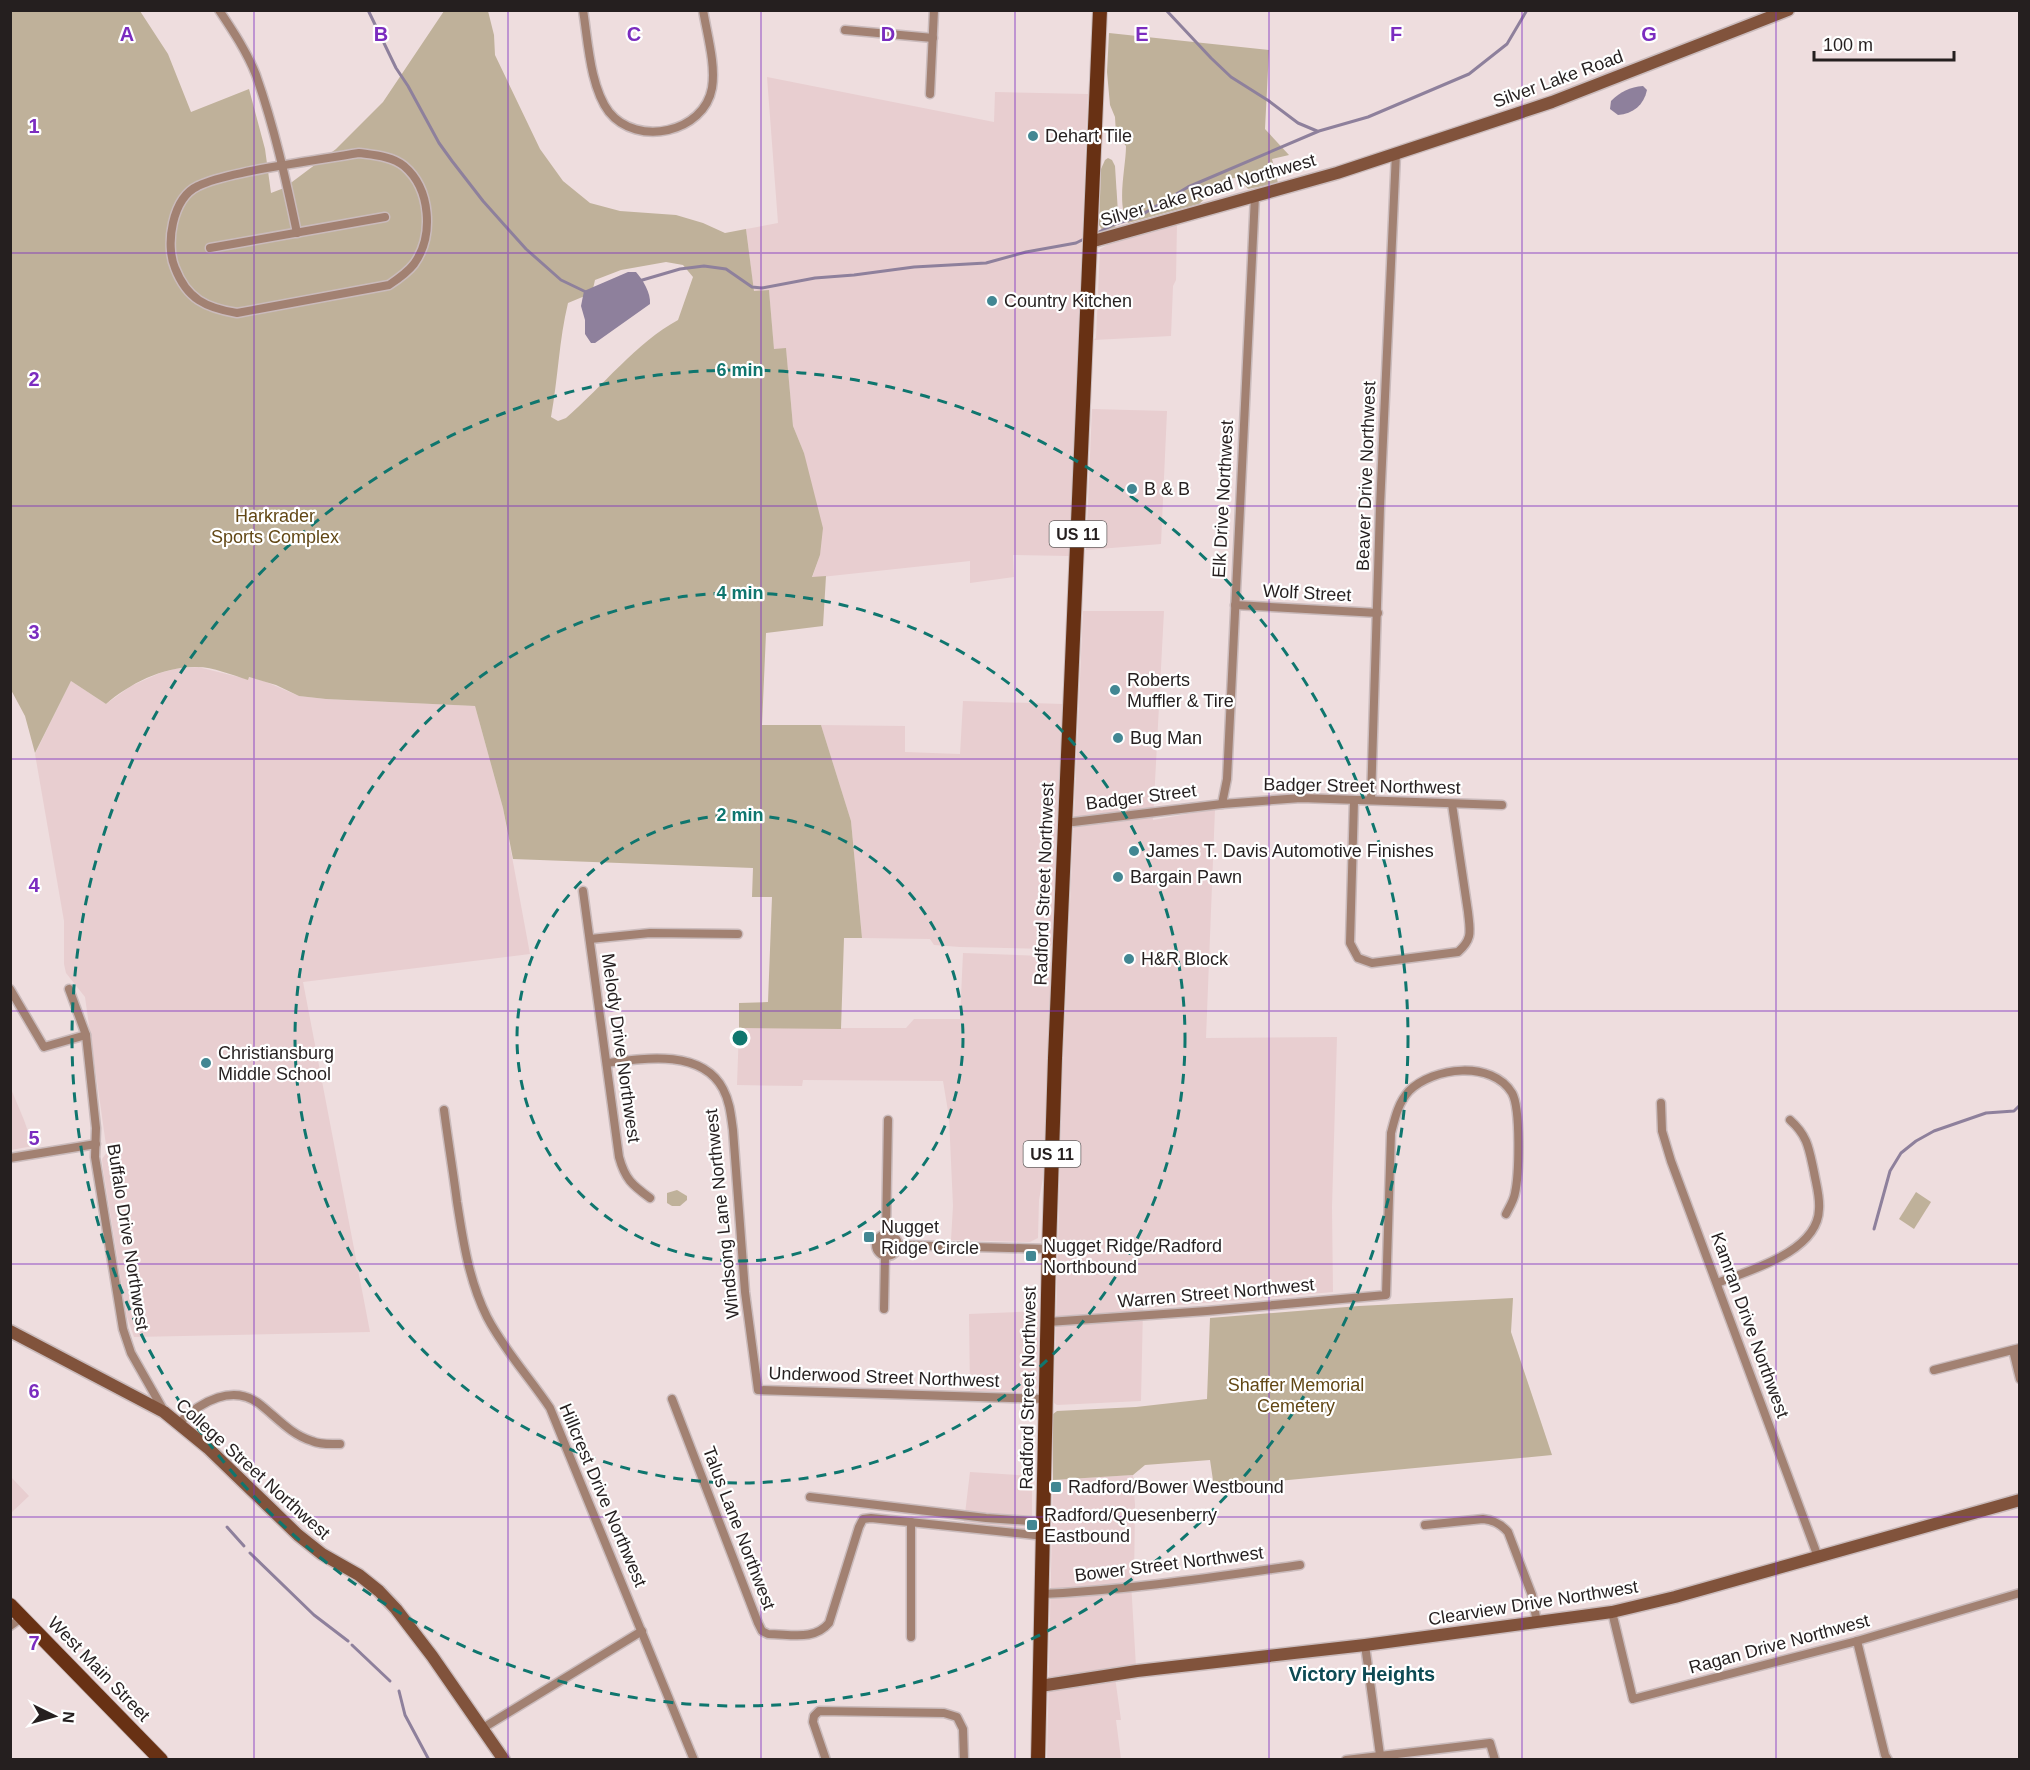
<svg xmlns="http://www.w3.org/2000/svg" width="2030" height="1770" font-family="Arial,sans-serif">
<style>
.built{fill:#e8ced0}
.green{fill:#bfb19a;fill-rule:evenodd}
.water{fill:#8e809c}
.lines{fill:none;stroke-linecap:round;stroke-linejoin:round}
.stream{stroke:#8e809c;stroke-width:3}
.street-casing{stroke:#cabbbc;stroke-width:11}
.secondary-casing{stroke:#cabbbc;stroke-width:15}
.primary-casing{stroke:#cabbbc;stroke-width:16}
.street{stroke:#a28172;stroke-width:8}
.secondary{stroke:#81533c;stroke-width:12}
.primary{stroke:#683114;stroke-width:14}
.grid{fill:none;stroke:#7b2cbf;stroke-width:1.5;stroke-opacity:0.55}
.ring{fill:none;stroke:#0f766e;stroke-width:3;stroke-dasharray:10 8}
.poi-dot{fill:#428793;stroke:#fff;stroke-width:2}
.labels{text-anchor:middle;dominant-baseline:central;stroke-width:4.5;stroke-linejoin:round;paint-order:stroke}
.shield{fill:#fff;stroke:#666262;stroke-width:1.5}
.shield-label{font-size:16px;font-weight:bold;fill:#251f1f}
.street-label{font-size:18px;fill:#251f1f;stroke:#fff}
.poi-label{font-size:18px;fill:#251f1f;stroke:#fff;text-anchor:start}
.park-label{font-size:18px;fill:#624715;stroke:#fff}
.neighbourhood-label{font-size:20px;font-weight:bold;fill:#0d4a53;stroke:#fff}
.grid-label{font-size:20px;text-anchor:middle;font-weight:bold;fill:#7b2cbf;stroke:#fff;stroke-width:4.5;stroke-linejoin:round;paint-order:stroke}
.centre{fill:#0f766e;stroke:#fff;stroke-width:3}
.ring-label{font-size:18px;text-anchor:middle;font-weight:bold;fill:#0f766e;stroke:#fff;stroke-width:4.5;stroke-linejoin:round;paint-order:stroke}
</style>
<rect width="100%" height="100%" fill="#eeddde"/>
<!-- built -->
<g class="built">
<polygon points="767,77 994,122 995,92 1088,94 1069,556 1013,555 1014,577 970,583 970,561 812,578 820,555 804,453 793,426 786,349 774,350 769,290 754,292 746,229 778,223"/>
<polygon points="1177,223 1176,280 1173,286 1171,336 1094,340 1096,338 1100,249 1109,244"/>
<polygon points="1092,409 1167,411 1161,544 1086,550"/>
<polygon points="1083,611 1164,611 1153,820 1215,809 1206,1038 1337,1037 1332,1207 1333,1292 1143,1308 1141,1401 1057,1405 1054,1403 1062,1086"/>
<polygon points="198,667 247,679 248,677 264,681 299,696 326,699 475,706 503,808 530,954 303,982 370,1332 134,1337 127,1317 103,1169 102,1159 107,1152 85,997 66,973 64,964 64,921 35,754 71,681 106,704 131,686 160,673 175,669"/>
<polygon points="963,701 1063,704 1052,944 1048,949 960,947 934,945 930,939 862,938 851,821 821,725 905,726 905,752 960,754"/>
<polygon points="963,953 1043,956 1047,957 1051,963 1043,1178 1039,1200 1038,1238 1030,1242 951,1240 953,1206 949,1117 943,1081 803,1080 802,1086 737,1085 739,1028 906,1028 914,1019 960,1019"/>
<polygon points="11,1089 24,1120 33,1146 11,1150"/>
<polygon points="1039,1311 1038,1388 1032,1392 970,1391 969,1314"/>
<polygon points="970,1472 1032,1476 1032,1527 1025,1529 964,1522"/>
<polygon points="1133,1475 1135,1505 1134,1581 1131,1582 1136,1667 1114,1670 1121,1720 1116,1720 1121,1759 1047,1760 1053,1480"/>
<polygon points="11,1477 29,1496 11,1513"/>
</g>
<!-- green -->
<g class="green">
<path d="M 10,11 L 140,11 L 168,54 L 191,112 L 249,89 L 265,149 L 271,193 L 284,188 L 336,149 L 383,102 L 444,11 L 488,11 L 494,35 L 495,55 L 540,149 L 563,181 L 590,203 L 620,211 L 676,215 L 703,223 L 725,233 L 746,229 L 754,291 L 769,290 L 774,349 L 786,348 L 793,426 L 804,453 L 823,528 L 820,555 L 812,577 L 826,576 L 823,626 L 766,633 L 762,725 L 821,725 L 851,821 L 862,938 L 844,938 L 841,1029 L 739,1028 L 739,1003 L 768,1002 L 772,897 L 752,897 L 753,868 L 513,859 L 503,808 L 475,706 L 326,699 L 299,696 L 276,685 L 249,677 L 248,680 C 232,675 213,667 197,667 C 165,666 130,683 106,704 L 71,681 L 35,753 L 25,716 L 10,688 ZM 666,262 L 683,265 L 693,277 L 678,320 C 637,342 602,387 566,418 L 558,421 L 551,417 C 558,379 559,340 568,303 L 592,293 L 595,280 L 621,270 Z"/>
<path d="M 1109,33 L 1269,50 L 1265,129 L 1289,155 L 1272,159 L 1278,183 L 1248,189 L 1242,182 L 1235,178 L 1226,179 L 1199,204 L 1128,223 C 1116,205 1126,167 1126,146 L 1116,134 L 1115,117 L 1110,105 L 1107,72 Z"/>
<polygon points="1108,158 1112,160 1115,166 1118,213 1115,228 1104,233 1099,225 1101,169 1105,160"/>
<polygon points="677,1190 687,1196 687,1200 680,1206 672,1206 667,1203 667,1193"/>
<polygon points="1916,1192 1931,1202 1914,1229 1899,1219"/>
<polygon points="1513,1298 1511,1332 1552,1455 1214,1487 1210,1460 1145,1465 1133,1475 1053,1480 1053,1414 1057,1411 1136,1407 1207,1399 1210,1318 1359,1306"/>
</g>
<!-- water -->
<g class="water">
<path d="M 1643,86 L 1647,90 C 1644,105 1633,114 1618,115 L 1610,109 L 1611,101 C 1620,92 1630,87 1643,86 Z"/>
<path d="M 628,272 L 636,272 C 643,280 651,293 650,304 L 595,343 L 591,343 L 585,334 L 585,320 L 581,306 L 584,291 Z"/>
</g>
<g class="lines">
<!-- stream -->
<g class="stream">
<polyline points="368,10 396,68 408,86 439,143 452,161 483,201 526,249 561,280 586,292"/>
<polyline points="1166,10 1211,58 1231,77 1269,101 1298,123 1317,131"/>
<polyline points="1095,234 1115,224 1138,217 1188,187 1319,131 1368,117 1469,74 1507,44 1527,10"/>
<polyline points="639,281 680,269 704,266 726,269 752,287 762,288 815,278 854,275 914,267 986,263 1026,252 1076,243 1086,238"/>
<polyline points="1874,1229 1890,1171 1901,1153 1916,1141 1934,1131 1986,1113 2014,1111 2020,1105"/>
<polyline points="227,1527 244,1546"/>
<polyline points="250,1553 314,1615 348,1641"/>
<polyline points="352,1645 390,1681"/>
<polyline points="399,1691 405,1715 429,1760"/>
</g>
<!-- street casing -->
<g class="street-casing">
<g id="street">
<path d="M 219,10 C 233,31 247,52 256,75 C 274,126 286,180 297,233"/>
<path d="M 583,10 C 588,41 590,87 609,112 C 637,147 704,133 712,88 C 716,65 707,34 703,10"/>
<polyline points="845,30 933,38"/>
<polyline points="930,94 934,10"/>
<path d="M 359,153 C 373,155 392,156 404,166 C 431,189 434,236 414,264 C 407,273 398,279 389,285 L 237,313 C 206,308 187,299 175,268 C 165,245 172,198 198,186 C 214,178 233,175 251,171 C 287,164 323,159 359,153 Z"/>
<polyline points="210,248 385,217"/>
<polyline points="1235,605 1378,613"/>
<polyline points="1371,800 1380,507 1396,153"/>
<path d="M 1354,801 L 1350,943 L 1358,958 L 1372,963 L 1458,952 C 1473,939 1470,931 1468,912 L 1452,804"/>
<polyline points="1222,804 1227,779 1255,196"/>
<polyline points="1065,823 1222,804 1301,798 1502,805"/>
<path d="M 583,891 L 619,1157 C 625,1179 632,1185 650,1198"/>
<polyline points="590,939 650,933 738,934"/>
<polyline points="10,989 44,1047 86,1035"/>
<polyline points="69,989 86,1035 96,1128 95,1157 123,1329 131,1353 164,1411"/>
<path d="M 607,1063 C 644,1058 702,1049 723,1089 C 730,1102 731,1116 733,1130 L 745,1292 L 758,1390 L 1046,1399"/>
<polyline points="1661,1103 1662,1131 1671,1161 1818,1557"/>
<path d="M 444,1110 C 448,1141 453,1171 457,1202 C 463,1241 469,1281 487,1317 C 504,1350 530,1378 550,1408 L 694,1760"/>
<polyline points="10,1158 96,1144"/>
<circle cx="887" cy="1245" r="11"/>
<polyline points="886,1234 888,1120"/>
<polyline points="899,1245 1049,1249"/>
<path d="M 1717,1283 C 1750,1270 1818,1252 1819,1209 C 1820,1196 1816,1184 1814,1172 C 1809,1149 1808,1136 1790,1120"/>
<polyline points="884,1309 885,1256"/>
<path d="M 1048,1322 L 1207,1311 L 1386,1295 L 1391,1133 C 1395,1118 1398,1103 1409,1091 C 1433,1067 1492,1060 1512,1093 C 1521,1109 1519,1175 1515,1193 C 1514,1200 1509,1208 1506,1214"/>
<polyline points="2013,1350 2020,1379"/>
<polyline points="1934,1370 2020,1348"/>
<path d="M 672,1399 L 758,1623 L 762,1631 L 768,1634 C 791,1634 814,1641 829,1623 L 859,1527 L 863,1519 L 871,1518 L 1044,1536"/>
<path d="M 179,1423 C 200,1402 234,1382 262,1406 C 278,1419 292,1435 312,1441 C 321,1445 330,1444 340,1444"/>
<polyline points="810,1497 986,1518 1044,1522"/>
<path d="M 1425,1525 L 1483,1519 C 1494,1520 1501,1524 1508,1532 L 1532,1595 L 1537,1623"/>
<path d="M 1042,1594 C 1129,1590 1214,1577 1300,1565"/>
<polyline points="1612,1612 1633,1699 1857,1641 2020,1593"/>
<polyline points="10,1626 23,1617"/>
<polyline points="911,1637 911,1522"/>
<polyline points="1857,1641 1885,1755 1888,1760"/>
<polyline points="1365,1645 1380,1755"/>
<polyline points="483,1728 642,1631"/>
<polyline points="826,1760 813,1722 814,1716 819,1711 944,1713 957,1717 963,1729 964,1760"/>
<polyline points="1346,1760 1490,1743 1495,1760"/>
</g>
</g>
<!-- secondary casing -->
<g class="secondary-casing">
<g id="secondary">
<polyline points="1090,242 1337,173 1552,102 1788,10"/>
<polyline points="10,1331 164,1412 208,1448 298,1535 322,1554 359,1575 379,1591 396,1609 432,1656 504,1760"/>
<polyline points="1040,1686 1137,1671 1365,1645 1612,1612 1675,1597 2020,1500"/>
</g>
</g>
<!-- primary casing -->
<g class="primary-casing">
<g id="primary">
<polyline points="10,1605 161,1760"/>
<polyline points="1038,1760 1049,1249 1055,1058 1100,10"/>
</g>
</g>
<!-- street -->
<use href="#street" class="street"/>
<!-- secondary -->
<use href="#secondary" class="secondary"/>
<!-- primary -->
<use href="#primary" class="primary"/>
</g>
<!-- grid -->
<path class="grid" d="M 254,10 L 254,1760M 508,10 L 508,1760M 761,10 L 761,1760M 1015,10 L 1015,1760M 1269,10 L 1269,1760M 1522,10 L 1522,1760M 1776,10 L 1776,1760M 10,253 L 2020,253M 10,506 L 2020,506M 10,759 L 2020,759M 10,1011 L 2020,1011M 10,1264 L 2020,1264M 10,1517 L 2020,1517"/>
<!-- distance rings -->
<g class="ring">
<circle cx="740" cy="1038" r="223"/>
<circle cx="740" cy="1038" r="445"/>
<circle cx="740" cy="1038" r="668"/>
</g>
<!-- markers -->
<g class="poi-dot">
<circle cx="1033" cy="136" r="6"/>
<circle cx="992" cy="301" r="6"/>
<circle cx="1132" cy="489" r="6"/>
<circle cx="1115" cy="690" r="6"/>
<circle cx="1118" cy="738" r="6"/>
<circle cx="1134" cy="851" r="6"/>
<circle cx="1118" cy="877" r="6"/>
<circle cx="1129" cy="959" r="6"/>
<circle cx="206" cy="1063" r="6"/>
<rect x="863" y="1231" width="12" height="12" rx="3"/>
<rect x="1025" y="1250" width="12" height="12" rx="3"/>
<rect x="1050" y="1481" width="12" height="12" rx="3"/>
<rect x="1026" y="1519" width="12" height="12" rx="3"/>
</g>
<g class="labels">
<!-- shield labels -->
<g class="shield">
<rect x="1049.5" y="521" width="57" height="26" rx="4.5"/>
<rect x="1023.5" y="1141" width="57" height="26" rx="4.5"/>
</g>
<g class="shield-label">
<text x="1078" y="534">US 11</text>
<text x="1052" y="1154">US 11</text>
</g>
<!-- street labels -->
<g class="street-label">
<text transform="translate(1558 79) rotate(-20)">Silver Lake Road</text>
<text transform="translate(1208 190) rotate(-16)">Silver Lake Road Northwest</text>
<text transform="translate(1366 476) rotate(-88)">Beaver Drive Northwest</text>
<text transform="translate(1223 499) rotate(-87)">Elk Drive Northwest</text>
<text transform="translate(1307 593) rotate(3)">Wolf Street</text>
<text transform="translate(1362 786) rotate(1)">Badger Street Northwest</text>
<text transform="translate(1141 797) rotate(-7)">Badger Street</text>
<text transform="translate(1044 884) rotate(-88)">Radford Street Northwest</text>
<text transform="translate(621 1048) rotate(82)">Melody Drive Northwest</text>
<text transform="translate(722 1214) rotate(-96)">Windsong Lane Northwest</text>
<text transform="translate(128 1237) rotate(81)">Buffalo Drive Northwest</text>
<text transform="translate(1216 1293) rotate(-5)">Warren Street Northwest</text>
<text transform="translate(1750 1325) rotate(70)">Kamran Drive Northwest</text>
<text transform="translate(884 1377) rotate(2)">Underwood Street Northwest</text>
<text transform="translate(1028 1388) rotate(-89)">Radford Street Northwest</text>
<text transform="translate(253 1469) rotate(42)">College Street Northwest</text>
<text transform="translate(603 1495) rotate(67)">Hillcrest Drive Northwest</text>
<text transform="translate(739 1528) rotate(69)">Talus Lane Northwest</text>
<text transform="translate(1169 1564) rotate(-7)">Bower Street Northwest</text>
<text transform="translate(1533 1603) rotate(-9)">Clearview Drive Northwest</text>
<text transform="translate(1779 1644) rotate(-15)">Ragan Drive Northwest</text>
<text transform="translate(99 1669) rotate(46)">West Main Street</text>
</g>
<!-- poi labels -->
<g class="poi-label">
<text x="1045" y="136">Dehart Tile</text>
<text x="1004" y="301">Country Kitchen</text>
<text x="1144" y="489">B &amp; B</text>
<text x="1127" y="680">Roberts<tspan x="1127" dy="21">Muffler &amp; Tire</tspan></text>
<text x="1130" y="738">Bug Man</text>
<text x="1146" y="851">James T. Davis Automotive Finishes</text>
<text x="1130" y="877">Bargain Pawn</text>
<text x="1141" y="959">H&amp;R Block</text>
<text x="218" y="1053">Christiansburg<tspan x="218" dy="21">Middle School</tspan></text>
<text x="881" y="1227">Nugget<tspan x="881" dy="21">Ridge Circle</tspan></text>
<text x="1043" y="1246">Nugget Ridge/Radford<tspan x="1043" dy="21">Northbound</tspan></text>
<text x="1068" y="1487">Radford/Bower Westbound</text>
<text x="1044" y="1515">Radford/Quesenberry<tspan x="1044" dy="21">Eastbound</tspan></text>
</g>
<!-- park labels -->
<g class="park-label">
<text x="275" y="516">Harkrader<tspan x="275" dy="21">Sports Complex</tspan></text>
<text x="1296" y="1385">Shaffer Memorial<tspan x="1296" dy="21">Cemetery</tspan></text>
</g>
<!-- neighbourhood labels -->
<g class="neighbourhood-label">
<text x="1362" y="1674">Victory Heights</text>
</g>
</g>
<g class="grid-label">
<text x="127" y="41">A</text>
<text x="381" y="41">B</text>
<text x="634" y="41">C</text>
<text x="888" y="41">D</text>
<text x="1142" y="41">E</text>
<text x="1396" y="41">F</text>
<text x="1649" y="41">G</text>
<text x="34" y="133">1</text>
<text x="34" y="386">2</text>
<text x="34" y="639">3</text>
<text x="34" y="892">4</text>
<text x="34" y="1145">5</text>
<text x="34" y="1398">6</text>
<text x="34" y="1650">7</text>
</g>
<circle cx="740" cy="1038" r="9" class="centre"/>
<g class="ring-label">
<text x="740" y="376">6 min</text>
<text x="740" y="599">4 min</text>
<text x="740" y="821">2 min</text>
</g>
<!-- border -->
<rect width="2030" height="1770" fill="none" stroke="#251f1f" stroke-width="24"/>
<!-- north arrow -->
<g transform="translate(54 1716) rotate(95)" stroke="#ffffff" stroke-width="4.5" paint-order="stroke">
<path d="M0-4.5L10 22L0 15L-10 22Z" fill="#251f1f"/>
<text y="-9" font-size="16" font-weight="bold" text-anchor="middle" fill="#251f1f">N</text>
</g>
<!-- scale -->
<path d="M1814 51v9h140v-9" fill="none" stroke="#251f1f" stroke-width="3"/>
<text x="1823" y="51" font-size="18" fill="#251f1f" stroke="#ffffff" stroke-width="4.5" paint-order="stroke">100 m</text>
</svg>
